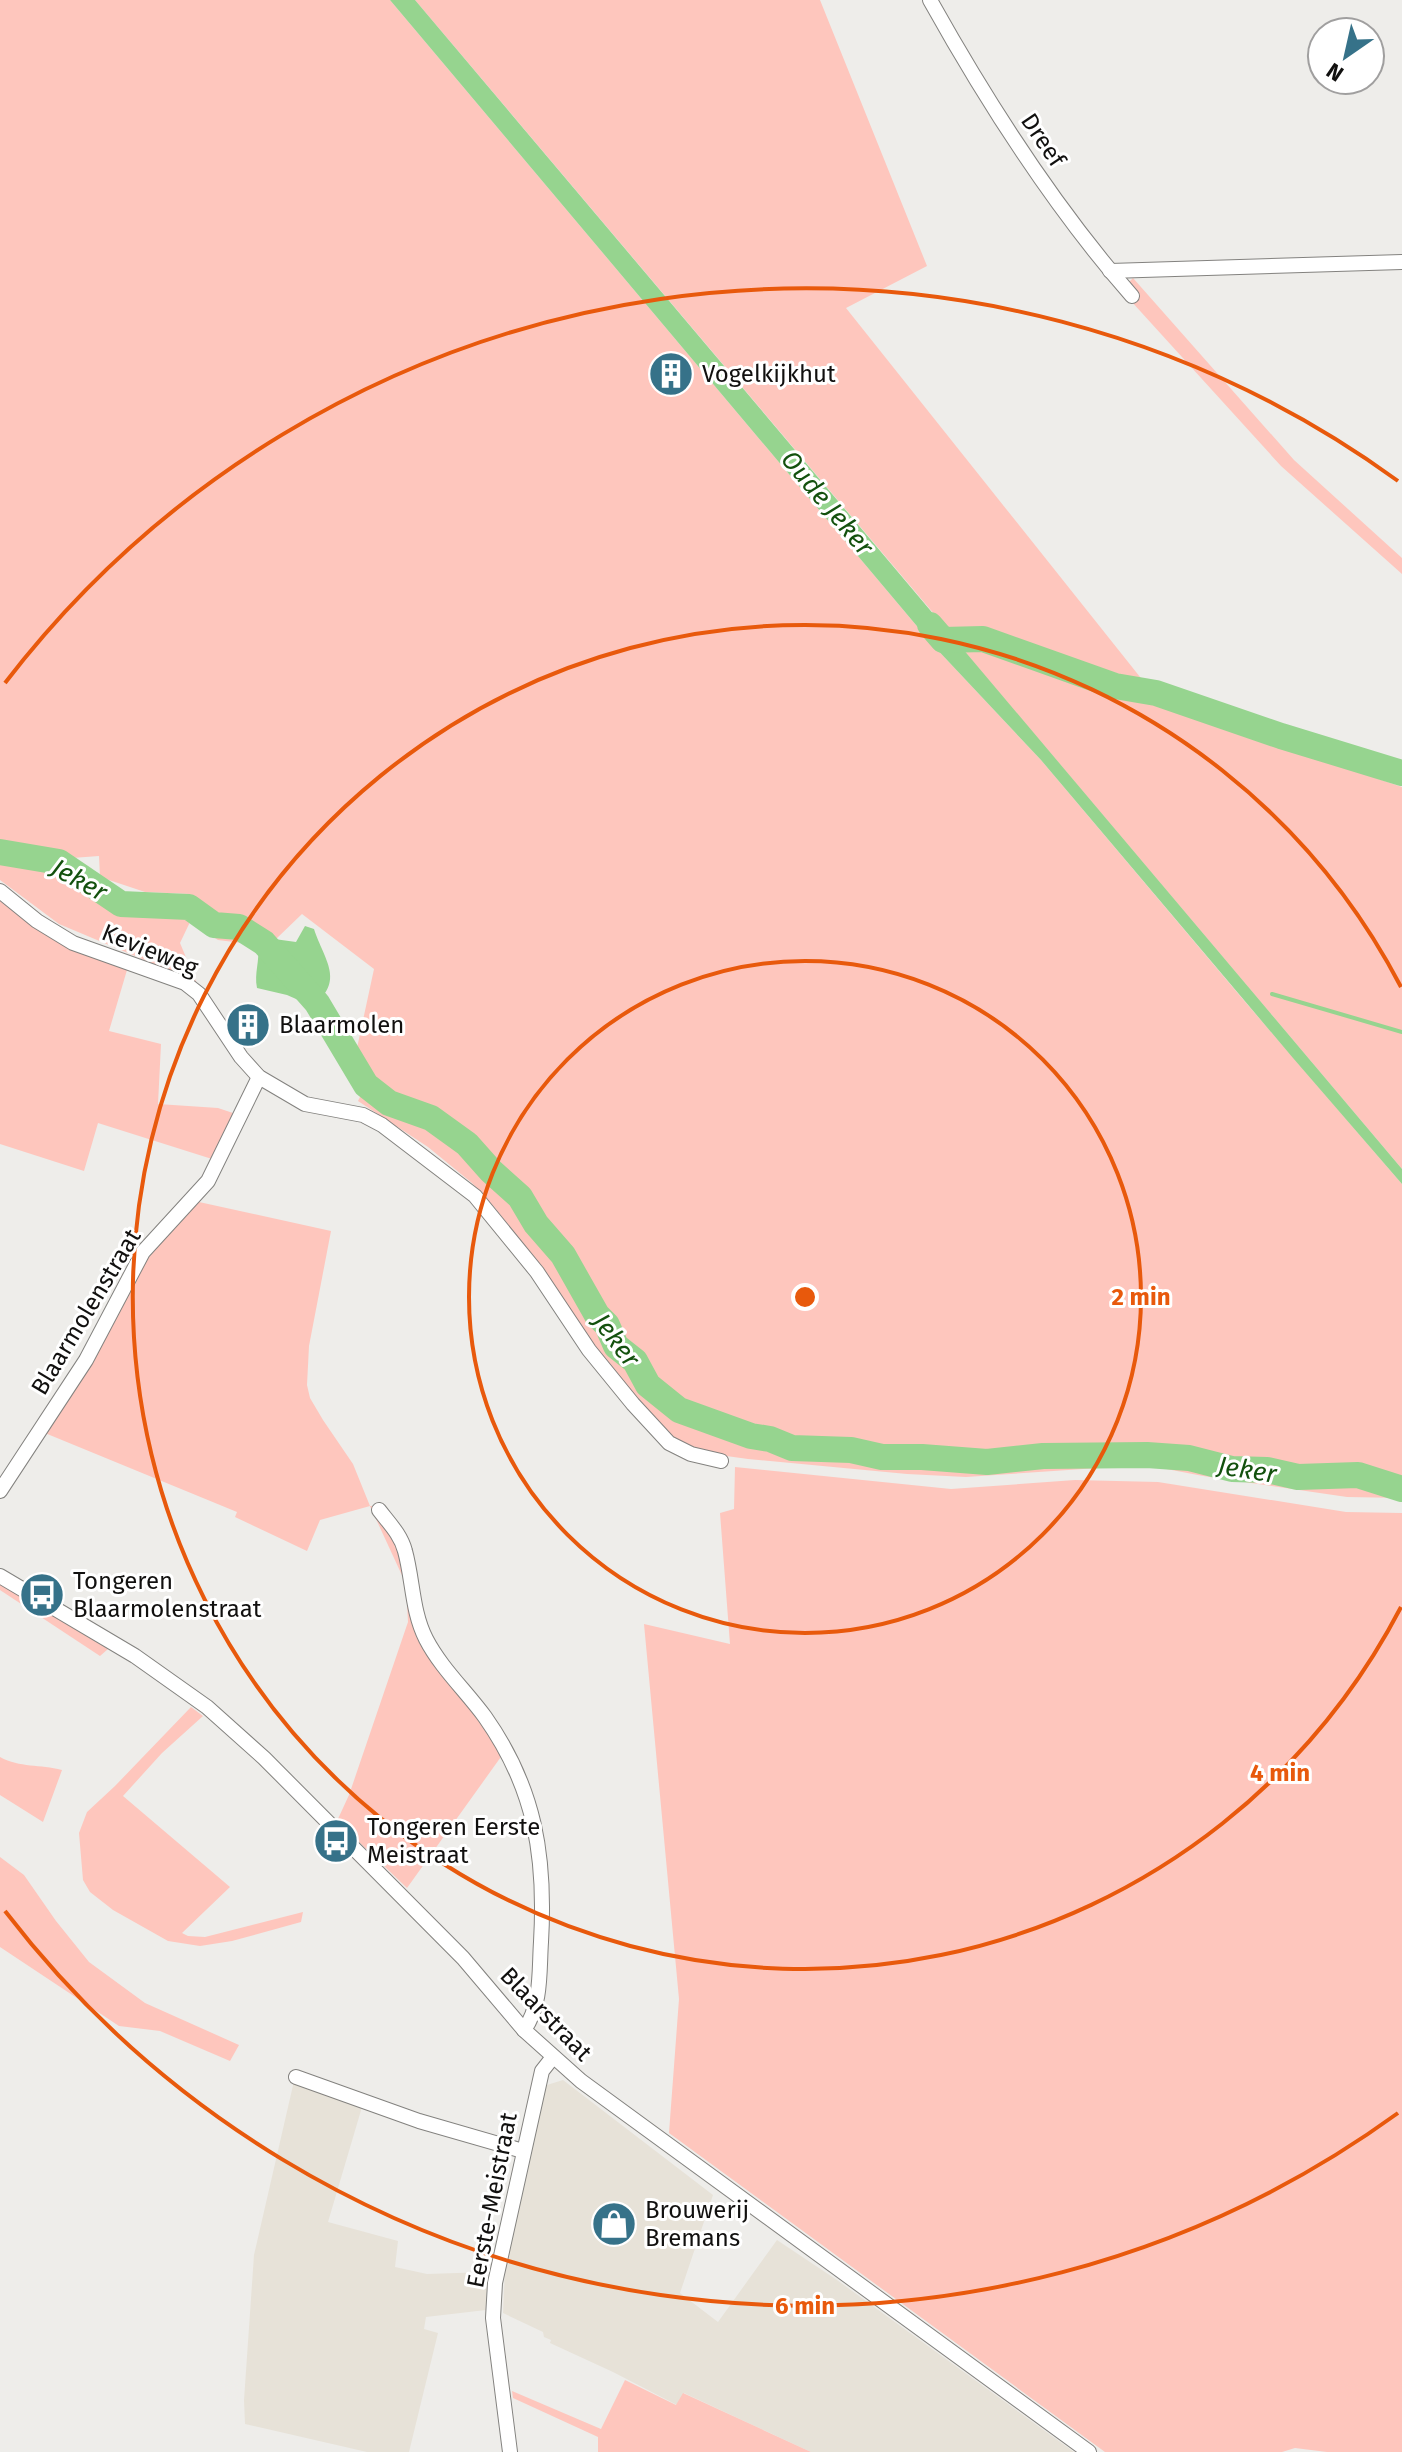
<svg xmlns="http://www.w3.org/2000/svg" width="1402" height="2452" font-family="'Fira Sans',sans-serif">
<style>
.built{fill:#e7e2d8}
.green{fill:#fec6bd;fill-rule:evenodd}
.water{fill:#96d48f}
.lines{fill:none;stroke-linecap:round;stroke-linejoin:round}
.stream{stroke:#96d48f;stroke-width:4}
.river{stroke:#96d48f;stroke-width:26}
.street-casing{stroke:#83827f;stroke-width:16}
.street{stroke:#fff;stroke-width:14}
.ring{fill:none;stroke:#e8590c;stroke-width:4}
.labels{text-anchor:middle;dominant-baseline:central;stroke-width:6;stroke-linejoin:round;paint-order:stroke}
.street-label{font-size:24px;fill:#11100f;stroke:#fff}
.poi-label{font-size:24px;fill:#11100f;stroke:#fff;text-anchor:start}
.water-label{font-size:26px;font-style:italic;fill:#13510e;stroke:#fff}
.centre{fill:#e8590c;stroke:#fff;stroke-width:4}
.ring-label{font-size:24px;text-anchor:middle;font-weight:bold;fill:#e8590c;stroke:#fff;stroke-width:6;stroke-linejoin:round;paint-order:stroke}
</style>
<rect width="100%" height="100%" fill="#eeedea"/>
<!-- built -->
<g class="built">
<polygon points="563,2080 713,2195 680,2293 718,2322 777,2240 837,2280 1074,2452 811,2452 684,2393 677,2405 613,2372 550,2343 551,2340 544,2337 543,2332 503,2313 505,2268 539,2099 547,2085"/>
<polygon points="294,2081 362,2107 328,2222 398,2241 395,2267 427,2274 487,2272 486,2310 426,2317 424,2329 438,2333 409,2452 367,2452 245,2424 244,2400 254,2255"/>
</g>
<!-- green -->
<g class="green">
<path d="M 0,0 L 390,0 L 932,644 L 1041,760 L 1241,997 L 1402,1184 L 1402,1498 L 1347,1497 L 1203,1476 L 1156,1467 L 1098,1468 L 966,1477 L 907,1474 L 748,1459 L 712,1454 L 690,1446 L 669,1436 L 637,1399 L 597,1349 L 549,1277 L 495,1208 L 472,1183 L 428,1147 L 358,1101 L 370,1077 L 357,1048 L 374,969 L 302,914 L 276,939 L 267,938 L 260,933 L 254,940 L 258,945 L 218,940 L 190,922 L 180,943 L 198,986 L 178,974 L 59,924 L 0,880 ZM 3,849 L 38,853 L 43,850 L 72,858 L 99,856 L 100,877 L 145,892 L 190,894 L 185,909 L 187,917 L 155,917 L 141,896 L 106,887 L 81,887 C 68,876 52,862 33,861 C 23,860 16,863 6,861 Z"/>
<polygon points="415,0 820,0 927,266 846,308 1144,682 983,630 951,634"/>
<polygon points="1133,278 1294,460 1402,558 1402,574 1281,466 1121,290"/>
<polygon points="960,646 1010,653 1112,693 1144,699 1402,787 1402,1169"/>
<polygon points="0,900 69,947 127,970 109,1031 161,1044 158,1104 218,1108 233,1113 212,1159 98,1123 84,1171 0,1144"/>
<polygon points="199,1202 331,1231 309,1346 307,1385 310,1398 323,1420 353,1464 370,1506 372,1506 403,1554 415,1624 485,1723 503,1754 407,1888 337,1821 349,1795 408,1622 406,1584 370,1506 320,1520 307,1551 235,1517 237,1512 40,1431 133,1277 175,1225"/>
<polygon points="735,1467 951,1489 1075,1480 1158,1482 1346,1512 1402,1513 1402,2452 1327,2452 1295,2448 1282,2452 1105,2452 669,2133 679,1999 644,1624 730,1644 720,1513 734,1509"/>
<polygon points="0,1584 108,1649 100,1656 0,1590"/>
<polygon points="191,1707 203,1716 162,1753 123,1796 230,1887 182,1933 188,1936 205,1937 303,1912 301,1922 232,1941 200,1946 168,1941 113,1910 90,1892 83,1880 79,1833 87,1812 115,1786"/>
<path d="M 0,1757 C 20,1768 40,1764 62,1770 L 43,1822 L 0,1795 Z"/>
<polygon points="0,1857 24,1875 56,1921 89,1962 145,2003 239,2045 230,2061 160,2031 119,2026 0,1947"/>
<polygon points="625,2380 676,2405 683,2393 811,2452 598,2452 598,2437 513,2398 512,2391 601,2429"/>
</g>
<!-- water -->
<g class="water">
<polygon points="390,0 415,0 1402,1169 1402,1184 1293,1058 1041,760 932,644"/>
<path d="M 305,926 L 314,929 C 324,960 346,981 312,1006 L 287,995 L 257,988 C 254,973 260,961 258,945 L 254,941 L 260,933 L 267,938 L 296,942 Z"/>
<polygon points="325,1000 368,1078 358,1083 312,1012 311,1010"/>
</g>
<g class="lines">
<!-- stream -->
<polyline class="stream" points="1272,994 1402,1032"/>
<!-- river -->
<g class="river">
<polyline points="930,625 943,640 983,639 1115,686 1156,693 1281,736 1402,773"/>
<polyline points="0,852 59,862 121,904 189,907 214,925 239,927 264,943 317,1003 366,1085 389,1103 431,1118 467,1144 491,1171 520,1197 536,1224 563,1255 597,1315 607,1325 616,1346 635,1361 648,1385 679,1410 751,1436 770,1439 792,1448 851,1450 882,1457 922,1457 987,1462 1043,1456 1147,1455 1189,1458 1232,1469 1267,1470 1298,1477 1358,1475 1402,1489"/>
</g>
<!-- street casing -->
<g class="street-casing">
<g id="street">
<path d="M 930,0 C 988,104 1054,207 1132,296"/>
<polyline points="1110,271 1402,262"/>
<polyline points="0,891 37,921 73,943 185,983 199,994 241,1057 259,1077 305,1104 363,1115 382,1125 475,1196 537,1272 589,1350 633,1404 669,1443 691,1454 721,1461"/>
<polyline points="0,1491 86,1360 143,1252 208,1181 259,1077"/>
<path d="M 379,1510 C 389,1523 401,1535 405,1551 C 413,1580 412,1612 426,1639 C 441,1668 466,1691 485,1717 C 535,1788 546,1856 541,1942 C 539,1971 542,2005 524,2030"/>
<polyline points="0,1576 135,1656 207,1707 264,1758 463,1958 524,2030 581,2081 1089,2452"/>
<polyline points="296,2077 419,2121 523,2151"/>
<polyline points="510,2452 493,2318 495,2283 542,2071 553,2057"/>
</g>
</g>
<!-- street -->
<use href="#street" class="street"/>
</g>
<!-- distance rings -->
<g class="ring">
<circle cx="805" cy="1297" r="336"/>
<path d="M1401 1607A672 672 0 1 1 1401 987"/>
<path d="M1398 2113A1009 1009 0 0 1 5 1911M5 683A1009 1009 0 0 1 1398 481"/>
</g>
<!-- icons -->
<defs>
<g id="building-disc" transform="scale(2.3)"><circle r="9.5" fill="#367289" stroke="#fff"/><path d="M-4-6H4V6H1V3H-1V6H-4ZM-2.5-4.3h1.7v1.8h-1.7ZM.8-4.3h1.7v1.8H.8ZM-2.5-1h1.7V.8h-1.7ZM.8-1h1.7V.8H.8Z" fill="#fff"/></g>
<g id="bus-disc" transform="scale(2.3)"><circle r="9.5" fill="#367289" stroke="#fff"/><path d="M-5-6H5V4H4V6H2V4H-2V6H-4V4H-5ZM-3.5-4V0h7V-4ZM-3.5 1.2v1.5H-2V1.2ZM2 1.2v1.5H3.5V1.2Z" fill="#fff"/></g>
<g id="shop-disc" transform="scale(2.3)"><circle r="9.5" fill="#367289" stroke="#fff"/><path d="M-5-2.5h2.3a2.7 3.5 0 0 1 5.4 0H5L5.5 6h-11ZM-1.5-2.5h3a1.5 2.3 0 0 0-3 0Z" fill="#fff"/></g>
</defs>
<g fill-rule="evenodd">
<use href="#building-disc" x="671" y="374"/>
<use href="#building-disc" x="248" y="1025"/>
<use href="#bus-disc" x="42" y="1595"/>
<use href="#bus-disc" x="336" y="1841"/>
<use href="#shop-disc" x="614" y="2224"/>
</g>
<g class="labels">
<!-- street labels -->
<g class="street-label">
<text transform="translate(1043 140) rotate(56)">Dreef</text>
<text transform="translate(150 950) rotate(22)">Kevieweg</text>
<text transform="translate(86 1312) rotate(-59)">Blaarmolenstraat</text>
<text transform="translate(546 2014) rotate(46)">Blaarstraat</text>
<text transform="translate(492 2200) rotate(-79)">Eerste-Meistraat</text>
</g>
<!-- poi labels -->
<g class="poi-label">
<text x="702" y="374">Vogelkijkhut</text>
<text x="279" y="1025">Blaarmolen</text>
<text x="73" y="1581">Tongeren<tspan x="73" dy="28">Blaarmolenstraat</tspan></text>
<text x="367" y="1827">Tongeren Eerste<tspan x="367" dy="28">Meistraat</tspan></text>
<text x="645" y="2210">Brouwerij<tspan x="645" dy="28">Bremans</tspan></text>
</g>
<!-- water labels -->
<g class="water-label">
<text transform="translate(827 503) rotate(50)">Oude Jeker</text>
<text transform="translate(79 880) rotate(29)">Jeker</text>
<text transform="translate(616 1340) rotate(53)">Jeker</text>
<text transform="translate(1247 1470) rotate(9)">Jeker</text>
</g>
</g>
<circle cx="805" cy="1297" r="12" class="centre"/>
<g class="ring-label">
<text x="1141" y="1305">2 min</text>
<text x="1280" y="1781">4 min</text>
<text x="805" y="2314">6 min</text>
</g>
<!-- north arrow -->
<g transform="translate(1346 56) rotate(214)"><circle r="38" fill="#ffffff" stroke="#a09f9f" stroke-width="2"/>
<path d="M0-6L14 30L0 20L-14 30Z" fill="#367289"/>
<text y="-12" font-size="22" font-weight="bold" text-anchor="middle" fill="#11100f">N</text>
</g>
</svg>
